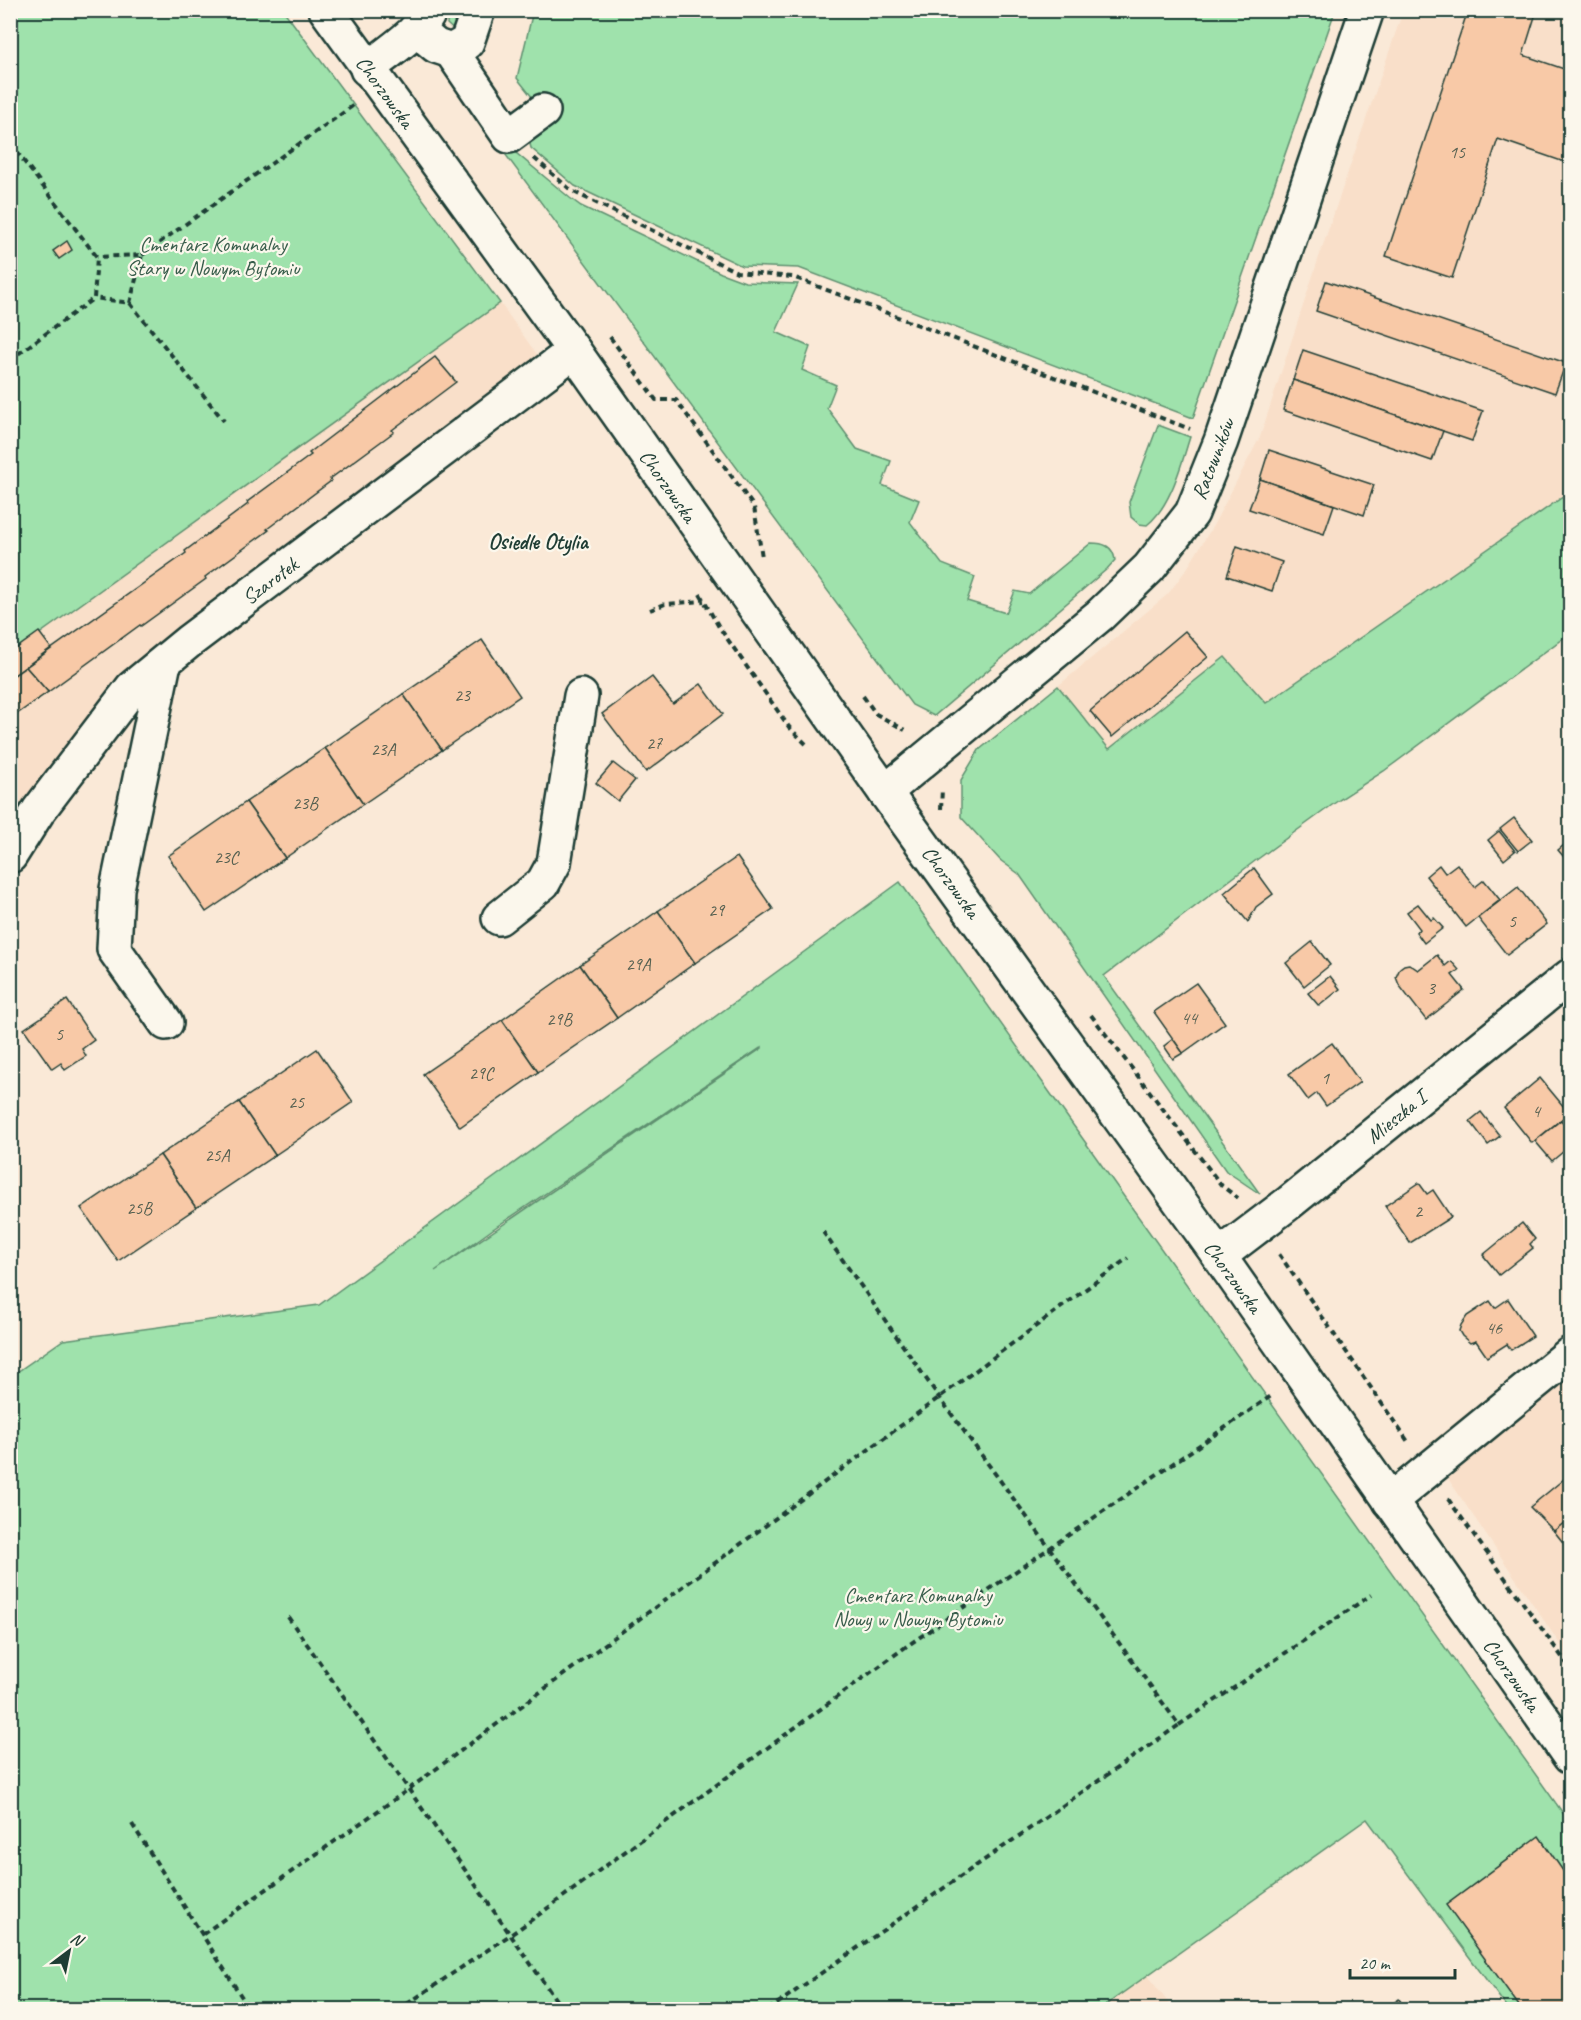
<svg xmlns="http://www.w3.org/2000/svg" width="1581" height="2020" font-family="Caveat,sans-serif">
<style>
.built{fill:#f9dfc9}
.green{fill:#9fe2ac;stroke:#5f9070;stroke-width:1.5;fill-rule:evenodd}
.building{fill:#f8c9a7;stroke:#1f3d34;stroke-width:1.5}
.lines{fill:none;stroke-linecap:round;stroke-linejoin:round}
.minor-casing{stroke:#1f3d34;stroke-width:38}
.path{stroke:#1f3d34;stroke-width:4;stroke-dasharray:6 4.5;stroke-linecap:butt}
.minor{stroke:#fbf7ec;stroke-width:33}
.labels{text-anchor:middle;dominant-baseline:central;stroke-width:4.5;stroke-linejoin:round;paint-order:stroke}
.number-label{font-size:18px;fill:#556051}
.street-label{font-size:21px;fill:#1f3d34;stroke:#fbf7ec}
.park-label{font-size:21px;fill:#395e4c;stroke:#fbf7ec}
.neighbourhood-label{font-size:22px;font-weight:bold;fill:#1f3d34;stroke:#fbf7ec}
</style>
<rect width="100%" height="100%" fill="#fae9d7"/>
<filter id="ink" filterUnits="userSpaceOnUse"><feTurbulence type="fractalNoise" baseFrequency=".0167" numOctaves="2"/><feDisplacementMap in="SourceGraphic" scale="12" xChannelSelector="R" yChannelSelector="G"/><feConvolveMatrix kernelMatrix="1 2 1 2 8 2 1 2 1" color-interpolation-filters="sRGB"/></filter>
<g filter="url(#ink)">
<!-- built -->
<g class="built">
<polygon points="1403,11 1570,11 1570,492 1266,703 1225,658 1109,749 1058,686 1168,594 1188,567 1214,524 1260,437 1319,257"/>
<polygon points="500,303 541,360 125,680 76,731 11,827 10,641 17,650"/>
<polygon points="1570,1331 1570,1659 1426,1446"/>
<polygon points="1147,1975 1173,2009 1100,2009"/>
</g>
<!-- green -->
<g class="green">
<polygon points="10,11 284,11 500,303 17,650 10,641"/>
<polygon points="448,11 478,11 467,42 447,24"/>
<polygon points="533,11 1335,11 1193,418 799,268 742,266 575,186 531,148 529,140 548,117 517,78"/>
<path d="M 486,128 L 570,198 L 581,206 L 721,273 L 745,282 L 798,284 L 776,332 L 810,347 L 802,370 L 836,385 L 827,408 L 857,449 L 891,461 L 882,485 L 919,500 L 910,522 L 942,564 L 975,577 L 967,601 L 1006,613 L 1015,591 L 1029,594 L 1091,543 C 1104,543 1113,546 1115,560 L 1107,569 L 934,716 L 912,705 Z"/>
<path d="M 1158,425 L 1190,437 C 1181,465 1171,506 1147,525 L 1139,524 L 1131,517 L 1129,502 Z"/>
<polygon points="1570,492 1570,633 1384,771 1339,800 1255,861 1104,976 1260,1194 1226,1171 1019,874 1000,860 961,817 961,780 979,750 1058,686 1109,749 1225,657 1266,703"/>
<path d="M 900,882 L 1570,1823 L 1570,2009 L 1508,2009 L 1367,1819 L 1100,2009 L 11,2009 L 10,1377 L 63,1340 L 319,1305 ZM 762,1047 L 762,1048 L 435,1271 L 493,1229 Z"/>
</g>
<!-- building -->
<g class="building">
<polygon points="1468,10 1537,10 1523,55 1570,71 1570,164 1498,139 1452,278 1386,256"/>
<polygon points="67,241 72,250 59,259 53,251"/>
<polygon points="1326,281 1566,363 1555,393 1316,311"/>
<polygon points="1303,350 1483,411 1472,441 1293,380"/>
<polygon points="435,357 456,382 392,430 394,432 330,479 331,481 267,529 269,530 205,577 206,579 141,626 140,625 48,692 26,667 186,553 185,551 248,504 247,502 311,455 309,453"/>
<polygon points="1293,380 1443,431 1432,461 1283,410"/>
<polygon points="1269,450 1374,485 1364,515 1260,479"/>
<polygon points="1260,479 1334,505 1324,534 1249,509"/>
<polygon points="1237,546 1282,562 1272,591 1227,576"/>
<polygon points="1185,631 1208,657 1112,737 1090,711"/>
<polygon points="39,632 51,648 10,678 10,653"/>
<polygon points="482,640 520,696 442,750 403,694"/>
<polygon points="26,667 48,692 17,714 10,705 10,678"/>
<polygon points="652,677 673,704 701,684 723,714 646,772 602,714"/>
<polygon points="403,694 442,750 363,804 325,748"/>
<polygon points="325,748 363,804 285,858 246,802"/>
<polygon points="613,763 635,780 618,801 596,783"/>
<polygon points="246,802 285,858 206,912 168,856"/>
<polygon points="1514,818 1532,840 1518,851 1500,829"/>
<polygon points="1499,831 1515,851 1504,860 1488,840"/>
<polygon points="1570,840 1570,864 1558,850"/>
<polygon points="737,857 773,909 695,963 658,911"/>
<polygon points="1457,864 1475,887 1484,880 1500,900 1466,927 1426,876 1439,865 1445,873"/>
<polygon points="1254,868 1273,894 1256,907 1248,922 1224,893"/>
<polygon points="1518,887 1547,924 1507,955 1478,918"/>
<polygon points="1418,904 1431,920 1434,918 1443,928 1424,943 1416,932 1420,929 1407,912"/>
<polygon points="658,911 695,963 617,1018 580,965"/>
<polygon points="1312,942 1330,965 1304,986 1286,963"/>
<polygon points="1437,955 1445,966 1451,961 1459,970 1452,975 1464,990 1426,1020 1399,985 1396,977 1400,968 1404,965 1409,964 1418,970"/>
<polygon points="580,965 617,1018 538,1072 502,1020"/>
<polygon points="1330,976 1340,989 1319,1006 1308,993"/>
<polygon points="1196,983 1225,1023 1183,1053 1154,1012"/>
<polygon points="67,1000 94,1040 82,1049 86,1056 65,1070 61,1063 52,1069 24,1029"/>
<polygon points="502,1020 538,1072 460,1127 423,1074"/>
<polygon points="1173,1039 1183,1053 1173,1059 1164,1046"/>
<polygon points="1332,1043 1360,1082 1326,1106 1317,1093 1308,1100 1289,1074"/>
<polygon points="317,1049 353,1102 275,1155 239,1102"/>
<polygon points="1540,1078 1569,1113 1532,1143 1504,1108"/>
<polygon points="239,1102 275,1155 196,1208 160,1155"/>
<polygon points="1481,1112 1500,1136 1488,1145 1470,1121"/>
<polygon points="1561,1120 1570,1131 1570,1146 1552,1161 1535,1141"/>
<polygon points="160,1155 196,1208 118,1261 81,1208"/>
<polygon points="1419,1183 1427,1194 1433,1190 1451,1217 1410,1243 1385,1206"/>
<polygon points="1522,1223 1535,1239 1530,1244 1533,1248 1499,1275 1483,1255"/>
<polygon points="1508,1299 1533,1336 1511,1350 1507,1344 1487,1357 1476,1341 1470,1343 1462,1336 1459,1331 1461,1325 1467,1316 1490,1301 1495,1308"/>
<polygon points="1570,1474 1570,1518 1554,1531 1530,1507"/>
<polygon points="1570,1518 1570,1551 1554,1531"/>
<polygon points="1539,1836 1570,1881 1570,2010 1566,2010 1563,2005 1557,2010 1522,2010 1446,1905"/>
<polygon points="1399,1999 1406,2010 1384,2010"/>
</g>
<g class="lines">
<!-- minor casing -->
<g class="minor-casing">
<g id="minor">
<polyline points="326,10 574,351 885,792 1219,1256 1570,1757"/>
<polyline points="416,29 436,46 451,51 467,42 478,10"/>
<polyline points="451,51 509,136 543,111"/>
<path d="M 367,69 C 382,57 424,29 429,12"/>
<polyline points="164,663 117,889 114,949 166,1023"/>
<polyline points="885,792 1100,615 1149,568 1192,513 1221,441 1367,10"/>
<polyline points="10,856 39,810 132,688 188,642 574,351"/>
<polyline points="499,918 543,883 554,863 581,696"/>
<polyline points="1219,1256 1290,1202 1570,976"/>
<polyline points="1390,1501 1570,1354"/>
</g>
</g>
<!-- path -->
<g class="path">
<polyline points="10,143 97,257 94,298 130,303 142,255 97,257"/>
<polyline points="534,158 572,191 737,272 793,277 1190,429"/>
<polyline points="142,255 354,105"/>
<polyline points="130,303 224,421"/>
<polyline points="610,337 656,400 676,400 754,507 762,557"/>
<polyline points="10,360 94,298"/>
<polyline points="700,594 719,627 789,727 806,744"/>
<polyline points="650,610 665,604 704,601"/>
<polyline points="863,696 876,714 905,730"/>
<polyline points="941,809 942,789"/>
<polyline points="1091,1015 1222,1186 1238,1198"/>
<polyline points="1279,1254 1409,1443"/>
<polyline points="1448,1499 1570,1668"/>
<polyline points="288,1617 563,2010"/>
<polyline points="1179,1725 1371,1595"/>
<polyline points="1563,1790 1570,1801"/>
<polyline points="132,1824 250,2010"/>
<polyline points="203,1934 409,1789 1128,1258"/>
<polyline points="398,2010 519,1929 907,1646 1274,1394"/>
<polyline points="768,2010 1179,1725 939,1397 823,1232"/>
</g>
<!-- minor -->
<use href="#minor" class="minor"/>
</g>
</g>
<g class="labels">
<!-- number labels -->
<g class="number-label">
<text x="1457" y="152">15</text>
<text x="462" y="695">23</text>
<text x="654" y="743">27</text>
<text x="383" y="749">23A</text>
<text x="305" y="803">23B</text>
<text x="226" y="857">23C</text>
<text x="716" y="910">29</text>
<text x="1512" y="921">5</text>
<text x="638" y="964">29A</text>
<text x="1431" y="988">3</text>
<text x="1189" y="1018">44</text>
<text x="559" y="1019">29B</text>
<text x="59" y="1034">5</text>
<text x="481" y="1073">29C</text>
<text x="1325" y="1078">1</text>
<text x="296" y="1102">25</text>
<text x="1536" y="1111">4</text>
<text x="217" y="1155">25A</text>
<text x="139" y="1208">25B</text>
<text x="1418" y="1211">2</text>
<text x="1494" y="1328">46</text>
</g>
<!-- street labels -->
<g class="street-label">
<text transform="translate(385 92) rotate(54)">Chorzowska</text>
<text transform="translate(1213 459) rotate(-69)">Ratowników</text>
<text transform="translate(668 486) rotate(55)">Chorzowska</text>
<text transform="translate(270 581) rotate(-37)">Szarotek</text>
<text transform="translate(951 882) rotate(54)">Chorzowska</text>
<text transform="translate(1396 1117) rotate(-39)">Mieszka I</text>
<text transform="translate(1233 1277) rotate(54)">Chorzowska</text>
<text transform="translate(1512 1675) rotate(55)">Chorzowska</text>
</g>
<!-- park labels -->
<g class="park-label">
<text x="213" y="244">Cmentarz Komunalny<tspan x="213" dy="24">Stary w Nowym Bytomiu</tspan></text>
<text x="918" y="1595">Cmentarz Komunalny<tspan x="918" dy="24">Nowy w Nowym Bytomiu</tspan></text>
</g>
<!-- neighbourhood labels -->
<g class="neighbourhood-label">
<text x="538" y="542">Osiedle Otylia</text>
</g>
</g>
<!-- margin -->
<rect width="1581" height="2020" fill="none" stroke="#fbf7ec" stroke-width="36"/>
<rect x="18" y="18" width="1545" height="1984" fill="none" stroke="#1f3d34" stroke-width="2" filter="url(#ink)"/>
<!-- north arrow -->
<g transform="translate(69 1951) rotate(32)" stroke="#fbf7ec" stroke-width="4.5" paint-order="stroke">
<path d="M0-4.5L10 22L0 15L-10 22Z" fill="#1f3d34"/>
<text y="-9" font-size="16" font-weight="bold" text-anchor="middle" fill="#1f3d34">N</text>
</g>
<!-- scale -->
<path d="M1350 1969v9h105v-9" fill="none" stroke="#1f3d34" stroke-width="3"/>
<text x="1359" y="1969" font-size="18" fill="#1f3d34" stroke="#fbf7ec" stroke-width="4.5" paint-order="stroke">20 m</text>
</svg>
